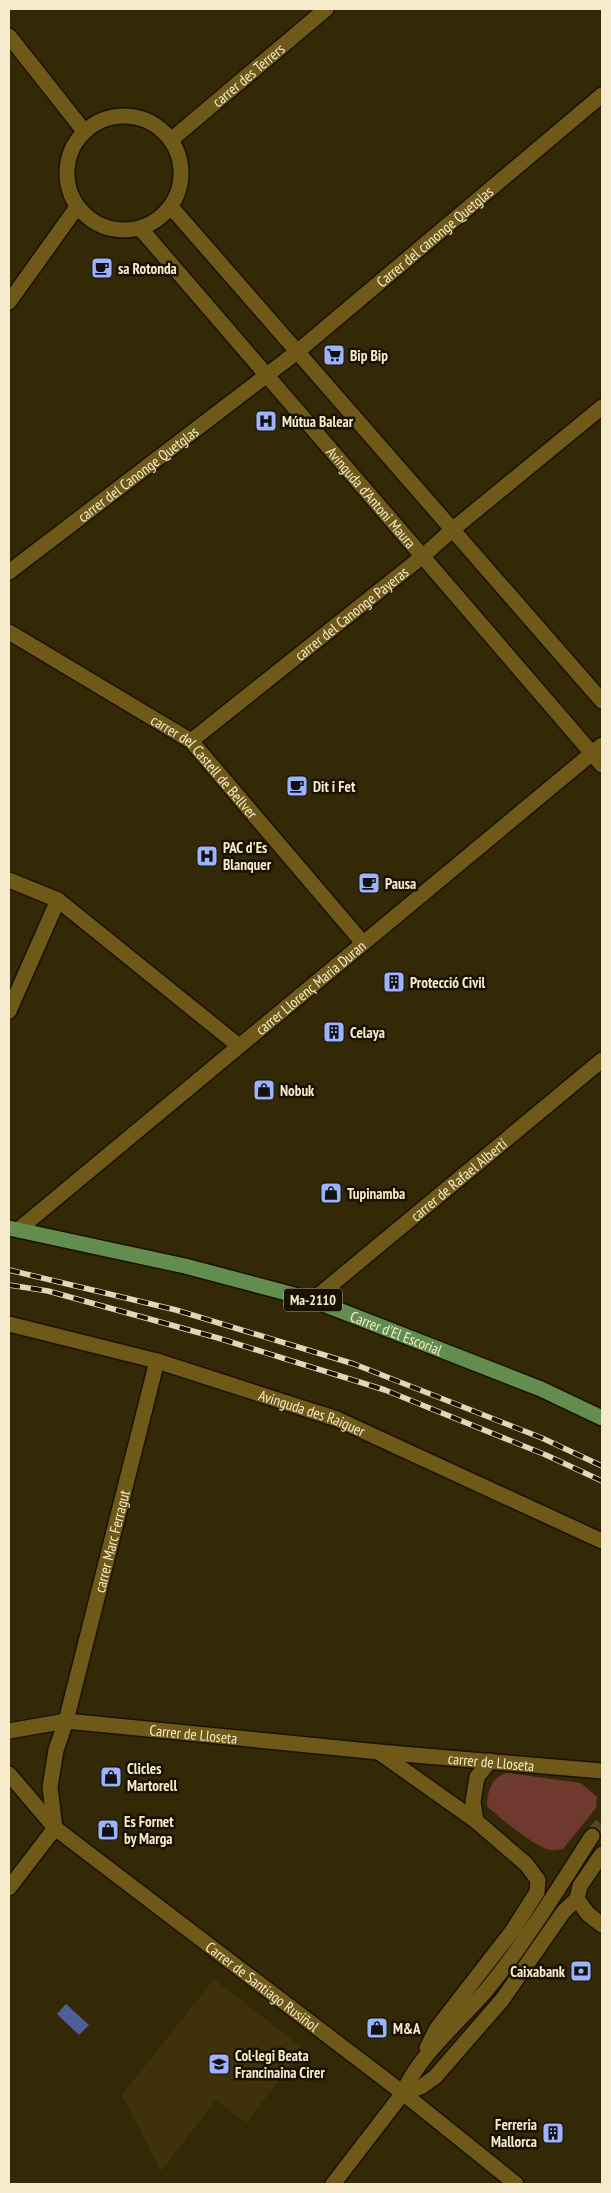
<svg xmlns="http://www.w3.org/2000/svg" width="611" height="2193" font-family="'PT Sans Narrow',sans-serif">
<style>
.built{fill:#3f320b}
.green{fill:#6f3930}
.water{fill:#4d5e99}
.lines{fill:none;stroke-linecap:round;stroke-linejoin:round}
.minor-tunnel{stroke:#514625;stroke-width:15;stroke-dasharray:15 8;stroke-linecap:butt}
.minor-casing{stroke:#181202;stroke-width:18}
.primary-casing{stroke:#181202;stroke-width:18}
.minor{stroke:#6e5919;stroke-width:15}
.primary{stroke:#628d4e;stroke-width:15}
.rail-casing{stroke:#e1d6b7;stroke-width:5.5}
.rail{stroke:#1a1200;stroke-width:4;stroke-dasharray:11;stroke-linecap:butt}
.labels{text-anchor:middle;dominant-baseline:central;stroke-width:5;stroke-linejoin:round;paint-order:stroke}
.shield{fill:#1a1200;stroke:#b4aa8f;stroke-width:1}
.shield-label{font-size:14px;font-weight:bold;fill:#f6ebcc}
.street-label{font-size:15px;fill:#f6ebcc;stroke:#1a1200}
.poi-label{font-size:15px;font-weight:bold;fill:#f6ebcc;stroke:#1a1200;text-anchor:start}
</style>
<rect width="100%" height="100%" fill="#342907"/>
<!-- built -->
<polygon class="built" points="214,1979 304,2049 246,2123 216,2100 161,2171 122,2095"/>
<!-- green -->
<path class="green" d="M 508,1773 L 581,1783 L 597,1797 L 596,1808 L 563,1849 C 560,1849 555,1851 551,1850 C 538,1849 497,1816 487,1806 C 487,1792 492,1775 508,1773 Z"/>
<!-- water -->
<polygon class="water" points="66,2004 89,2025 79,2035 57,2014"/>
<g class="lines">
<!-- minor-tunnel -->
<polyline class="minor-tunnel" points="592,1836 602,1824"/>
<!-- minor casing -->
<g class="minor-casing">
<g id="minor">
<polyline points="9,36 84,131"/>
<circle cx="124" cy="173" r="57"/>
<path id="s1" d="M 171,140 L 326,9"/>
<polyline points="171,207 602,701"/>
<path id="s2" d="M 140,228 L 602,765"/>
<polyline points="9,302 77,207"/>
<path id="s3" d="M 9,572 L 297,352 L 602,95"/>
<path id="s4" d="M 9,632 L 191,741 L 363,943"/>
<path id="s5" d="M 191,741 L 423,556 L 452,530 L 602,407"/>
<polyline points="9,880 58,900 239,1046"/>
<polyline points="9,1011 58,900"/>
<path id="s6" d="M 18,1230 L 602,745"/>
<path id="s7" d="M 313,1300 L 602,1060"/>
<path id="s8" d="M 9,1324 L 157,1361 L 337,1419 L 602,1541"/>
<path id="s9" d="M 9,1731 L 66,1721 L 379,1752 L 602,1771"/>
<polyline points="380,1753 476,1821 526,1864 538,1880 537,1892 513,1930 437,2028 427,2048"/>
<path id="s10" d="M 9,1774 L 55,1828 L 403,2093 L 516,2184"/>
<polyline points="476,1821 473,1802 477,1777 490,1761"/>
<path id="s11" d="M 55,1828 L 50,1787 L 56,1750 L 66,1721 L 157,1361"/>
<polyline points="9,1888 55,1828"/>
<polyline points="577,1899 588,1914 602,1925"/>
<polyline points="403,2093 421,2087 435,2077 502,2000 564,1911 577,1899 580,1886 602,1854"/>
<path d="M 333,2184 L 403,2093 C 420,2053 461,2021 489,1987 C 527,1940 559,1887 592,1836"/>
</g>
</g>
<!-- primary casing -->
<g class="primary-casing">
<g id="primary">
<path id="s12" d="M 9,1228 L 185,1266 L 313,1300 L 541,1389 L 602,1418"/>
</g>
</g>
<!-- minor -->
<use href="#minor" class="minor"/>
<!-- primary -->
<use href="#primary" class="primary"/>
<!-- rail casing -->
<g class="rail-casing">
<g id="rail">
<polyline points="9,1270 176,1310 354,1364 542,1438 602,1466"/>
<polyline points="9,1285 48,1291 218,1338 385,1390 546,1455 602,1481"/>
</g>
</g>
<!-- rail -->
<use href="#rail" class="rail"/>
</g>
<!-- icons -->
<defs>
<g id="cafe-square" transform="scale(1.125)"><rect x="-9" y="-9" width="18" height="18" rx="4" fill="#9db4fd" stroke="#1a1200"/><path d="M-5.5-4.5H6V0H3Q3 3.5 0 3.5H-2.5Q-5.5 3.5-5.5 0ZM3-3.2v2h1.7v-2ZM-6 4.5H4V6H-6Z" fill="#111"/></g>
<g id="supermarket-square" transform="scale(1.125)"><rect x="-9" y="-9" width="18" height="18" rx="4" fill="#9db4fd" stroke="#1a1200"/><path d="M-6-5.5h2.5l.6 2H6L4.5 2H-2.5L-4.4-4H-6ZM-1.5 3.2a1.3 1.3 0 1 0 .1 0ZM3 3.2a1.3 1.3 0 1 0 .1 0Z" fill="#111"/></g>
<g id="hospital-square" transform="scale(1.125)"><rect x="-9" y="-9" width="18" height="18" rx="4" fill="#9db4fd" stroke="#1a1200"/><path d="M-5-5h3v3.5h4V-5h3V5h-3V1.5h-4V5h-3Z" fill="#111"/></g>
<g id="building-square" transform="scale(1.125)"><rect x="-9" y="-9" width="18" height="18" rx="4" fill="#9db4fd" stroke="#1a1200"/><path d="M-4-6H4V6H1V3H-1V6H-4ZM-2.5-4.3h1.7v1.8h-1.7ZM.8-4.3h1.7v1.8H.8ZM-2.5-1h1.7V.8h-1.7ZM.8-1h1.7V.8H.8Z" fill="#111"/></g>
<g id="shop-square" transform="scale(1.125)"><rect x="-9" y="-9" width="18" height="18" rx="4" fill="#9db4fd" stroke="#1a1200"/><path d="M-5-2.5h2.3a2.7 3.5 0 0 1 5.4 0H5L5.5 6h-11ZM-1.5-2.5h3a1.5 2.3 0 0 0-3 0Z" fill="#111"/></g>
<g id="bank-square" transform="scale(1.125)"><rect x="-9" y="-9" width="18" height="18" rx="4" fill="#9db4fd" stroke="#1a1200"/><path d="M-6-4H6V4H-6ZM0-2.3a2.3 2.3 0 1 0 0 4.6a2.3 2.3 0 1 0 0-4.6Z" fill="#111"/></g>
<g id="school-square" transform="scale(1.125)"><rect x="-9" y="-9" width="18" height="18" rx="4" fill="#9db4fd" stroke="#1a1200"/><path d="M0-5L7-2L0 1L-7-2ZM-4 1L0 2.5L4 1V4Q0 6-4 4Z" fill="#111"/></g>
</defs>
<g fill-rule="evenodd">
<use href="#cafe-square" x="102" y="268"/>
<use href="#supermarket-square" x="334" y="355"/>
<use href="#hospital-square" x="266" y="421"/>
<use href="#cafe-square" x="297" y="786"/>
<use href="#hospital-square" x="207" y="856"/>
<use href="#cafe-square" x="369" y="883"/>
<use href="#building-square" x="394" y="982"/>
<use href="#building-square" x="334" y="1032"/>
<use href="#shop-square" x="264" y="1090"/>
<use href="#shop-square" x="331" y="1193"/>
<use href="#shop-square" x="111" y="1777"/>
<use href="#shop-square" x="108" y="1830"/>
<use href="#bank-square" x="581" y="1971"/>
<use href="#shop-square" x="377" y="2028"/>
<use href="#school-square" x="219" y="2064"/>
<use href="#building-square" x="553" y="2133"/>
</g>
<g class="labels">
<!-- shield labels -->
<rect class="shield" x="284" y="1288.5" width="58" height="23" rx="4"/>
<g class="shield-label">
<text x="313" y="1300">Ma-2110</text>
</g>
<!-- street labels -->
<g class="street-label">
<text stroke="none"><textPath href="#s1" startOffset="101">carrer des Terrers</textPath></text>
<text stroke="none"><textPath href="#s3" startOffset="542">Carrer del canonge Quetglas</textPath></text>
<text stroke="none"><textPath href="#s3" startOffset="162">carrer del Canonge Quetglas</textPath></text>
<text stroke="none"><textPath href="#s2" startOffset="355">Avinguda d'Antoni Maura</textPath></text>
<text stroke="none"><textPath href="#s5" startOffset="205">carrer del Canonge Payeras</textPath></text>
<text stroke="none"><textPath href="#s4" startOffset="239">carrer del Castell de Bellver</textPath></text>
<text stroke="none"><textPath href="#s6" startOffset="380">carrer Llorenç Maria Duran</textPath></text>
<text stroke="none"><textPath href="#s7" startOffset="189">carrer de Rafael Albertí</textPath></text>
<text stroke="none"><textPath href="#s12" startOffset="402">Carrer d'El Escorial</textPath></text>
<text stroke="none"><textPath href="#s8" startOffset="316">Avinguda des Raiguer</textPath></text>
<text stroke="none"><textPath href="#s11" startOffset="295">carrer Marc Ferragut</textPath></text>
<text stroke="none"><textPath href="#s9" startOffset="186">Carrer de Lloseta</textPath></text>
<text stroke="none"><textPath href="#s9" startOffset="485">carrer de Lloseta</textPath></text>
<text stroke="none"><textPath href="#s10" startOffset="332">Carrer de Santiago Rusiñol</textPath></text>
</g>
<!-- poi labels -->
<g class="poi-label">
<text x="118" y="268">sa Rotonda</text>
<text x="350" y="355">Bip Bip</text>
<text x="282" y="421">Mútua Balear</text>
<text x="313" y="786">Dit i Fet</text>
<text x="223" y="847">PAC d'Es<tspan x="223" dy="17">Blanquer</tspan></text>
<text x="385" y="883">Pausa</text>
<text x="410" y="982">Protecció Civil</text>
<text x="350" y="1032">Celaya</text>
<text x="280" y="1090">Nobuk</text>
<text x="347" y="1193">Tupinamba</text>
<text x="127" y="1768">Clicles<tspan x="127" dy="17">Martorell</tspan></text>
<text x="124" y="1821">Es Fornet<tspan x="124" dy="17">by Marga</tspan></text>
<text x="565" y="1971" text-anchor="end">Caixabank</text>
<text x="393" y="2028">M&amp;A</text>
<text x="235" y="2055">Col·legi Beata<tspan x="235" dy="17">Francinaina Cirer</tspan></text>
<text x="537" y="2124" text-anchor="end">Ferreria<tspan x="537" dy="17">Mallorca</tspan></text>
</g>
</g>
<!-- border -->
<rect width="611" height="2193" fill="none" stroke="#f6ebcc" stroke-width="20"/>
</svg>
